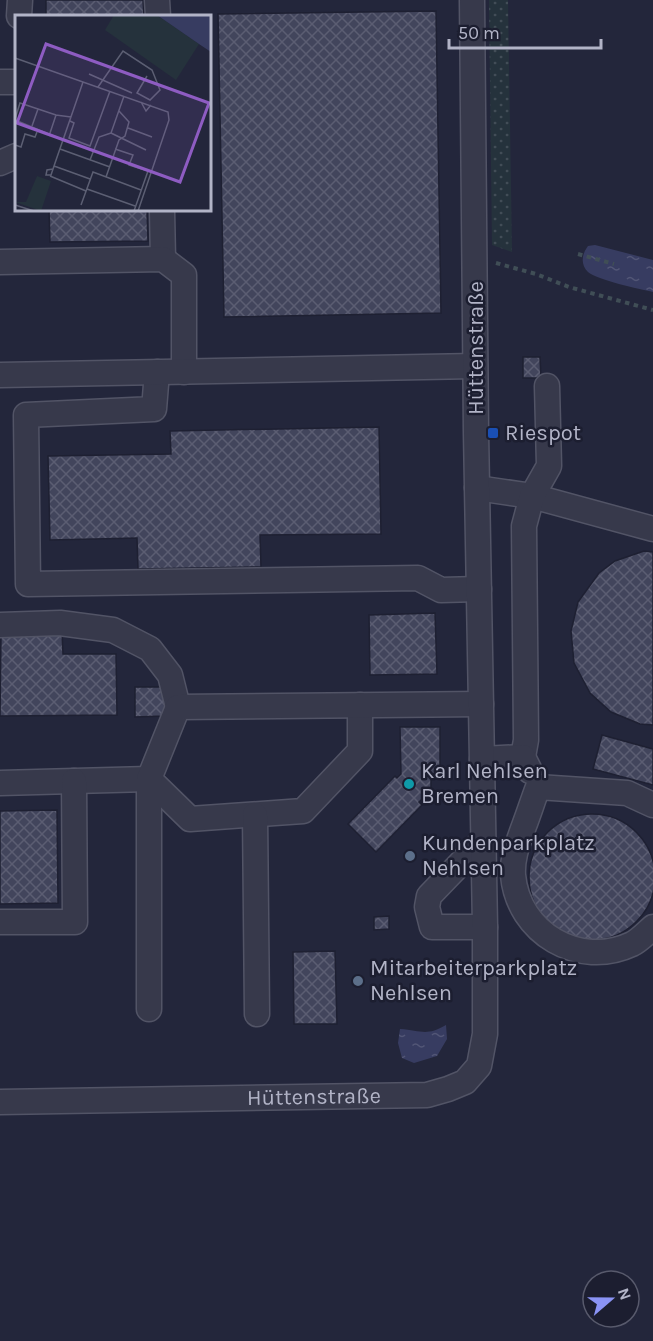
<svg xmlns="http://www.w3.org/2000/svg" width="653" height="1341" font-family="Karla,sans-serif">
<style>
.grass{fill:url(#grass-dots)}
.water{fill:url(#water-ripples)}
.building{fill:url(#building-cross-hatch);stroke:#1e2032;stroke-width:1.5}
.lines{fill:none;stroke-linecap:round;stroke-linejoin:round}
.minor-casing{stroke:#525466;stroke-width:27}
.path{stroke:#404e56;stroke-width:4;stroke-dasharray:4.5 4.5;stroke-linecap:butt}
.minor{stroke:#37394b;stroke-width:24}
.transit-dot{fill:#1a4fb4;stroke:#1c1e30;stroke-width:2}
.culture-dot{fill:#0f9aa8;stroke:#1c1e30;stroke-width:2}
.service-dot{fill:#5c6f8a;stroke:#1c1e30;stroke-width:2}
.labels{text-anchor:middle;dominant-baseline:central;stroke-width:5;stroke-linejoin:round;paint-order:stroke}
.street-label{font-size:22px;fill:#b2b4c7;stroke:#1c1e30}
.poi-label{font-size:22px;fill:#b2b4c7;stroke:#1c1e30;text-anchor:start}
.inset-road{fill:none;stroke:#5c5f73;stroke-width:1.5}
.view{fill:#8e5cc2;fill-opacity:0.15;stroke:#8e5cc2;stroke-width:3}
.inset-edge{fill:none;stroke:#b2b4c7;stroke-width:3}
</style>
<defs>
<pattern id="grass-dots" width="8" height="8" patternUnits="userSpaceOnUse" patternTransform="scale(1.5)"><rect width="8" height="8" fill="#25323c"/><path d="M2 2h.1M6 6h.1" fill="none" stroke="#424d57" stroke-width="1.8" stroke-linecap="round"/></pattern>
<pattern id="water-ripples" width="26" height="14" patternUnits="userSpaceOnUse" patternTransform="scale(1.5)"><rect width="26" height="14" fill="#373c61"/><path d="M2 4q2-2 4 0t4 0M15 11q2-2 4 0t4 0" fill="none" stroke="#525676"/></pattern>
<pattern id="building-cross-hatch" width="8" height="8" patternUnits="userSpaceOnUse" patternTransform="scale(1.5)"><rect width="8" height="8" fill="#42455c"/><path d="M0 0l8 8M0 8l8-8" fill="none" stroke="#5b5d72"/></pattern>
</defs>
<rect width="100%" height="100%" fill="#23263b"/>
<!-- grass -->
<polygon class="grass" points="489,0 508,0 512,252 492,245"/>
<!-- water -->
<g class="water">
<path d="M 595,245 L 653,260 L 653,292 C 640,289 597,280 588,272 C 580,264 582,254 588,246 Z"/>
<path d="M 446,1025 L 447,1039 L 437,1056 L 414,1063 L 402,1058 L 398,1043 L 400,1029 C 420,1030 426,1037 446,1025 Z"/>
</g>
<!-- building -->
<g class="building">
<polygon points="46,0 143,0 144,16 46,16"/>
<polygon points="436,11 441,313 224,317 218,14"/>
<polygon points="49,210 147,210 148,241 50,242"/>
<polygon points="523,357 540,357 541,378 523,378"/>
<polygon points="379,427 381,534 260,535 261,567 138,569 137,538 50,540 48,456 171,454 170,431"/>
<polygon points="644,551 653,552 653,725 640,724 611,712 590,693 574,663 571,631 578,602 599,573 615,561"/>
<polygon points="435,613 437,674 370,675 369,615"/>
<polygon points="62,632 63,654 116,654 117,715 0,716 1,633"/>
<polygon points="135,687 165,687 165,716 135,717"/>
<polygon points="400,727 440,727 440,774 431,774 431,791 419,802 422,805 376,852 348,824 395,776 397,778 401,774"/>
<polygon points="602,735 653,749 653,785 593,769"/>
<polygon points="57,810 58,903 0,904 0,811"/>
<circle cx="592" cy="877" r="63"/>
<polygon points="389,916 389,929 374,930 374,917"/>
<polygon points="335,951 337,1024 294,1024 293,952"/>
</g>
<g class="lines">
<!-- minor casing -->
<g class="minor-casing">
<g id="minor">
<polyline points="157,0 158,16"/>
<polyline points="19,16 20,0"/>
<polyline points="0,82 16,82"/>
<polyline points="0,163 16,156"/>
<polyline points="162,210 163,259"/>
<polyline points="0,262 163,259 184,275 184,372"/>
<polyline points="157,372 154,409 26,415 28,584 418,578 441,590 479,589"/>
<polyline points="0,375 475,366"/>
<polyline points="477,488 532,496 653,529"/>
<polyline points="0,625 60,623 113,630 150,649 170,675 178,707"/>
<polyline points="523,757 526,740 524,526 532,496 549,466 547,386"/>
<polyline points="482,759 523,757 530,771"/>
<polyline points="0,783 149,779 190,819 303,811 360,751 360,705"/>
<path d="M 653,805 L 627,793 L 538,787 C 533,800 529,813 524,826 C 518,843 512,857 513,875 C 518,933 579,969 632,944 C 640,940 646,933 653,927"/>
<polyline points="255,815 257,1014"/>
<polyline points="483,840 429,896 427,907 432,927 485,927"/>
<polyline points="0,922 75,922 74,781"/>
<polyline points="149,1009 149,779 178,707 481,704"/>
<path id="s1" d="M 0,1102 L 427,1095 L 448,1089 L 465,1082 L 479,1066 L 485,1034 L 485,927 L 476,432 L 472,0"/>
</g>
</g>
<!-- path -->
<g class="path">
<polyline points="578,254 614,264"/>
<polyline points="496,263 536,274 569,287 653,310"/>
</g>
<!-- minor -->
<use href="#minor" class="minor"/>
</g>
<!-- markers -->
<rect class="transit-dot" x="487" y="427" width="12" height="12" rx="3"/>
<circle class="culture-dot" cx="409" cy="784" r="6"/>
<g class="service-dot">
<circle cx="410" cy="856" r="6"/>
<circle cx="358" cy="981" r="6"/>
</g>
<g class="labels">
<!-- street labels -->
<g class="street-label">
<text transform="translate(476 348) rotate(-90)">Hüttenstraße</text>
<text stroke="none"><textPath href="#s1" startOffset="314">Hüttenstraße</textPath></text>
</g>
<!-- poi labels -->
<g class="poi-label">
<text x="505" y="433">Riespot</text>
<text x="421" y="771">Karl Nehlsen<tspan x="421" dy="25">Bremen</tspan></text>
<text x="422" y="843">Kundenparkplatz<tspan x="422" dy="25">Nehlsen</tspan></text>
<text x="370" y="968">Mitarbeiterparkplatz<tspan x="370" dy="25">Nehlsen</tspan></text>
</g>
</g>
<!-- overview -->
<g transform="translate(15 15)">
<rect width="196" height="196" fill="#23263b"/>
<path d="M 99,0 L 142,0 L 184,29 L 161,65 L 90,15 Z" fill="#25323c"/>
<path d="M 22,161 L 36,166 L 26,196 L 0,187 L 11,187 Z" fill="#25323c"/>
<path d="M 142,0 L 196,0 L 196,37 L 184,29 Z" fill="#373c61"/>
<path class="inset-road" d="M 0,43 L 153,97 L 154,105 L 123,196M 74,59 L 117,78M 83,72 L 108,36 L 137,55 L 145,75 L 135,85 L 122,78 L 132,61M 109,81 L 96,118 L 131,135M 126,87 L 131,96 L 136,90M 0,104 L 5,88 L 41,100M 0,105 L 48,125M 55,106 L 59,108 L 54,123 L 75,131 L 95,76M 17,111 L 23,94M 113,113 L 137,122M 34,121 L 41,100 L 56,102M 0,130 L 6,132 L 10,119 L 20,122 L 22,117M 45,134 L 95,152M 100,134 L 118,140 L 114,150 L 133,156 L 119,196M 75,145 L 84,122 L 96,118M 39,151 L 75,164M 38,154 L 32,155 L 31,160 L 36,160 L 39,151 L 68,67M 35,161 L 71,176M 91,162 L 104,125 L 110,121 L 114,107 L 104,96M 72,174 L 120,191M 0,190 L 19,196M 66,190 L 78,157 L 126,175"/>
<path class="view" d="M 31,29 L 194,88 L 165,167 L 2,108 Z"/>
<rect width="196" height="196" class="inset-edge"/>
</g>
<!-- north arrow -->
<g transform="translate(611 1299) rotate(70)"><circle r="28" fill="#1c1e30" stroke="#585a6c" stroke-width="1.5"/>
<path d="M0-4.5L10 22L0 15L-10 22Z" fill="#8a93f4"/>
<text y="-9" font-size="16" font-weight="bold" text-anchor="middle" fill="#b2b4c7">N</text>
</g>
<!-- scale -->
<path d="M449 39v9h152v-9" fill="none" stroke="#b2b4c7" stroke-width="3"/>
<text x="458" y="39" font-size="18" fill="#b2b4c7" stroke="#1c1e30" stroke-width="4.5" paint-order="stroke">50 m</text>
</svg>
